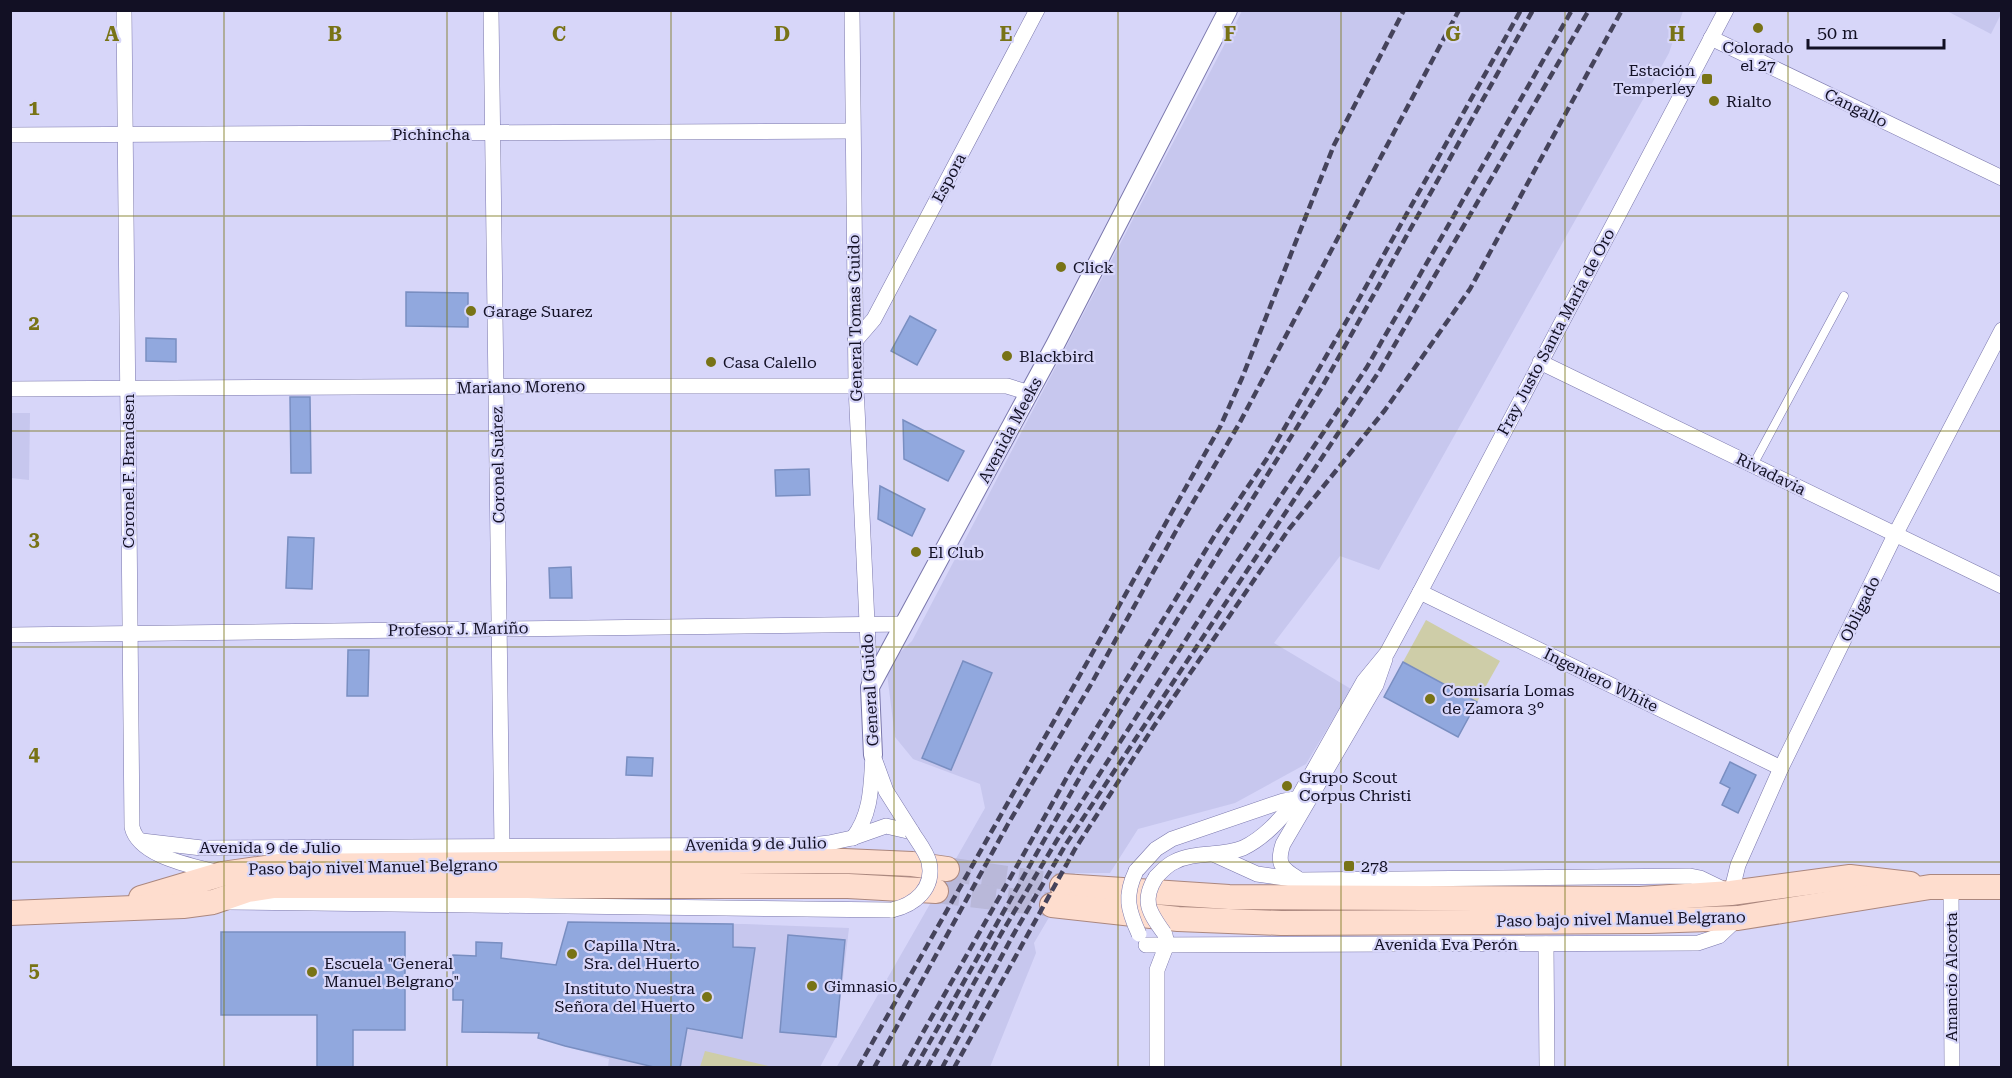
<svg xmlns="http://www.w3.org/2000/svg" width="2012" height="1078" font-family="'Roboto Serif',serif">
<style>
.built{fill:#c7c7ee}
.green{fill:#cecda8}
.building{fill:#91a8de;stroke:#798ec1;stroke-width:1.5}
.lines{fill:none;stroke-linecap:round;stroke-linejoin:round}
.primary-tunnel{stroke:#b9b8d9;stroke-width:24;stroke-dasharray:24 12;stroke-linecap:butt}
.service-casing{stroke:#7a77ac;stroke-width:9}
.minor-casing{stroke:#7a77ac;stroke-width:16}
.tertiary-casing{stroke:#7a77ac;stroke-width:20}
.primary-casing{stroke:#ab877e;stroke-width:26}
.service{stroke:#fff;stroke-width:8}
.minor{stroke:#fff;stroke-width:15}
.tertiary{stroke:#fff;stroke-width:18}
.primary{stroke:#feddce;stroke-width:24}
.rail{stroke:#45435b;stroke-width:4.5;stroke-dasharray:9 4.5;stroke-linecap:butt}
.minor-bridge-casing{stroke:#7a77ac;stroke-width:16;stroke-linecap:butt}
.minor-bridge{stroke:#fff;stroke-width:15}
.grid{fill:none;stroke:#787316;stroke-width:1.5;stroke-opacity:0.55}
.poi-dot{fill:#787316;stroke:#d7d6f9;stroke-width:2}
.labels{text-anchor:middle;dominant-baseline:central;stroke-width:4.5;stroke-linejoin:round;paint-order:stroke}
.poi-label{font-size:16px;fill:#121024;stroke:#d7d6f9;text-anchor:start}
.street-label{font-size:16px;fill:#121024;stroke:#d7d6f9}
.grid-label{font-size:20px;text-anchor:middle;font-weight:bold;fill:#787316;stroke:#d7d6f9;stroke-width:4.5;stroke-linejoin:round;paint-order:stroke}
</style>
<rect width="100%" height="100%" fill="#d7d6f9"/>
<!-- built -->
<g class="built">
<polygon points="1242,11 1683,11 1669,53 1379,570 1340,556 1274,643 1351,689 1306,764 1235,803 1138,829 1110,873 1075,873 1034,943 1036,953 990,1067 836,1068 985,808 980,784 913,759 895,737 886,666 912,641"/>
<polygon points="1947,11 2001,11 2001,14 1991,34"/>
<polygon points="10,413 30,413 29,480 11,478"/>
<polygon points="592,923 745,924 849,928 836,1037 820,1067 608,1067 609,1059 538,1038"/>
</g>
<!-- green -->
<g class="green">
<polygon points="1426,620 1500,661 1477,702 1403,662"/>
<polygon points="705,1051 773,1067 700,1067"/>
</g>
<!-- building -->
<g class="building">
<polygon points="406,292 468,293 468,327 406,326"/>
<polygon points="910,316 936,330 917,365 891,351"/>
<polygon points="146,338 176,339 176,362 146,361"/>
<polygon points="290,397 310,397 311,473 291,473"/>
<polygon points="903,420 964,451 948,481 904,459"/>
<polygon points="809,469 810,495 776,496 775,470"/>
<polygon points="880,486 925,509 912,536 878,519"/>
<polygon points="288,537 314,538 312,589 286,588"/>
<polygon points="571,567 572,598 550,598 549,568"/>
<polygon points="348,650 369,650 368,696 347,696"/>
<polygon points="963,661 992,673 951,770 922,758"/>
<polygon points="1403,662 1477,702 1458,737 1384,697"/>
<polygon points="627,757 653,758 652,776 626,775"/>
<polygon points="1730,762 1756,775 1738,813 1722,805 1730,788 1720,783"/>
<polygon points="568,922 733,924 733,947 755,948 742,1038 687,1028 680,1068 658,1068 565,1046 538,1038 539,1033 462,1032 463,1000 453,1000 453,955 476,956 476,942 502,943 501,958 556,965"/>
<polygon points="221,932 405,932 405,1030 353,1030 353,1068 317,1068 317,1015 221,1015"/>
<polygon points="788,935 845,940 836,1037 780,1032"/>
</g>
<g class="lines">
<!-- primary-tunnel -->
<g class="primary-tunnel">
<polyline points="947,869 1062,886"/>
<polyline points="936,891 1052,905"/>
</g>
<!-- service casing -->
<g class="service-casing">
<polyline id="service" points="1753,465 1844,296"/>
</g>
<!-- minor casing -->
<g class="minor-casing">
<g id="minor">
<path d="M 124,10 L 132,827 C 139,857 194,866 219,873"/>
<polyline points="491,10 502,847"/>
<polyline points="852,10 856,386 870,687"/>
<polyline points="1711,38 2002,178"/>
<polyline points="10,135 852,131"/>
<polyline points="855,341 874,319 1037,10"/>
<polyline points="1540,362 2002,586"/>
<polyline points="10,389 532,386 1007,386 1030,393"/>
<polyline points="1420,592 1781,768"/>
<polyline points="10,635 905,624"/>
<polyline points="875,761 886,791 912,832"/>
<path d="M 853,838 C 872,813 871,785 873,755"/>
<polyline points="142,841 202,848 812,845 829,843 852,838 886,826 912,832"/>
<polyline points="1213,854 1257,874 1300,880 1690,876 1700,878 1731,893 1738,865 1781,768 1895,535 2002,330"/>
<polyline points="1136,871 1156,849 1172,839 1283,801 1298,798 1364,681 1387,653 1420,592 1726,10"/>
<path d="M 1156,877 C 1162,871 1167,865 1174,862 C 1195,851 1221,857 1243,848 C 1266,837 1282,817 1298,798 L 1302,797"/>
<path d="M 1297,878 C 1280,868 1277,862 1283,844 L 1376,685 L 1385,659"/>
<polyline points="1951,887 1952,1068"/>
<polyline points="228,902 892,910"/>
<polyline points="1546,944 1547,1068"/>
<polyline points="1146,945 1698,943 1719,936 1738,918"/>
<polyline points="1157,1068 1157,970 1167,944 1165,935"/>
</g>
</g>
<!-- tertiary casing -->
<g class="tertiary-casing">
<polyline id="tertiary" points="873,755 870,687 1055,345 1228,10"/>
</g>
<!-- primary casing -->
<g class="primary-casing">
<g id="primary">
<polyline points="1062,886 1229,897 1640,899 1731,893 1850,877 1910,884"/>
<polyline points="141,898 222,874 279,866 844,861 912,864 947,869"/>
<polyline points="1052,905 1178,919 1281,923 1649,921 1738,918 1930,887 2002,887"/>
<polyline points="10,913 183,906 213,902 248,890 274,886 848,886 936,891"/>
</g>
</g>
<!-- service -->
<use href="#service" class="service"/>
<!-- minor -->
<use href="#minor" class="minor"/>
<!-- tertiary -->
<use href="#tertiary" class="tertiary"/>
<!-- primary -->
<use href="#primary" class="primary"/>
<!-- rail -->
<g class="rail">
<polyline points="858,1068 1220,427 1242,378 1334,145 1404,10"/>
<polyline points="874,1068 1008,824 1090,686 1176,531 1239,424 1459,10"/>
<polyline points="903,1068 1075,763 1215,535 1266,460 1350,315 1521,10"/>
<polyline points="915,1068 1085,768 1322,387 1533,10"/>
<polyline points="927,1068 1001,934 1057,840 1212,599 1367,367 1572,10"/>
<polyline points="942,1068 1012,937 1066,844 1380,370 1589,10"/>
<polyline points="954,1068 1075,849 1154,726 1289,529 1385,410 1470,289 1622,10"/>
</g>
<!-- minor-bridge casing -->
<g class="minor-bridge-casing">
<g id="minor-bridge">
<path d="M 1136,871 C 1124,896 1128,910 1139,934"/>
<path d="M 1156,877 C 1141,901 1149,912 1164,933"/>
<path d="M 892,910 C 914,905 935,889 929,862 C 926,851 918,842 912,832"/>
</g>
</g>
<!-- minor-bridge -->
<use href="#minor-bridge" class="minor-bridge"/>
</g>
<!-- grid -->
<path class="grid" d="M 224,10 L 224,1068M 447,10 L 447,1068M 671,10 L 671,1068M 894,10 L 894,1068M 1118,10 L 1118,1068M 1341,10 L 1341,1068M 1565,10 L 1565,1068M 1788,10 L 1788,1068M 10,216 L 2002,216M 10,431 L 2002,431M 10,647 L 2002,647M 10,862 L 2002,862"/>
<!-- markers -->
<g class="poi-dot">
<circle cx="1758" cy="28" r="6"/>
<rect x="1701" y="73" width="12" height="12" rx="3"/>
<circle cx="1714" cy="101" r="6"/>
<circle cx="1061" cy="267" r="6"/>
<circle cx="471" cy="311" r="6"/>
<circle cx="1007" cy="356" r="6"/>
<circle cx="711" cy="362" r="6"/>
<circle cx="916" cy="552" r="6"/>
<circle cx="1430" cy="699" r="6"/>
<circle cx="1287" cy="786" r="6"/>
<rect x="1343" y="860" width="12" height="12" rx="3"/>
<circle cx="572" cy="954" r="6"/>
<circle cx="312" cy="972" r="6"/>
<circle cx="812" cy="986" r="6"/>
<circle cx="707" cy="997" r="6"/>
</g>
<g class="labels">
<!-- poi labels -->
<g class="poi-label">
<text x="1758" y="47" text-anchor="middle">Colorado<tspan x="1758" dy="18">el 27</tspan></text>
<text x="1695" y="70" text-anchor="end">Estación<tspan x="1695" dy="18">Temperley</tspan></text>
<text x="1726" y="101">Rialto</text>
<text x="1073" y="267">Click</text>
<text x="483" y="311">Garage Suarez</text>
<text x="1019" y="356">Blackbird</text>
<text x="723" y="362">Casa Calello</text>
<text x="928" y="552">El Club</text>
<text x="1442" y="690">Comisaría Lomas<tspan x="1442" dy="18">de Zamora 3°</tspan></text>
<text x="1299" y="777">Grupo Scout<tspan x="1299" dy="18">Corpus Christi</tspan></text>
<text x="1361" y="866">278</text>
<text x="584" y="945">Capilla Ntra.<tspan x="584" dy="18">Sra. del Huerto</tspan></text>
<text x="324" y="963">Escuela "General<tspan x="324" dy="18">Manuel Belgrano"</tspan></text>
<text x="824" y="986">Gimnasio</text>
<text x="695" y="988" text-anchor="end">Instituto Nuestra<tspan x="695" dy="18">Señora del Huerto</tspan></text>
</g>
<!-- street labels -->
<g class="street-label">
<text transform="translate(1856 108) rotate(26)">Cangallo</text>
<text x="431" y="134">Pichincha</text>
<text transform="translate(949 178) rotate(-62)">Espora</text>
<text transform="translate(855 318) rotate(-91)">General Tomas Guido</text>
<text transform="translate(1556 332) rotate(-62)">Fray Justo Santa María de Oro</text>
<text transform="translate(521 387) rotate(-1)">Mariano Moreno</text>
<text transform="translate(1010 430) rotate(-62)">Avenida Meeks</text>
<text transform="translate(498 465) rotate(-91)">Coronel Suárez</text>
<text transform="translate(128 471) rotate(-90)">Coronel F. Brandsen</text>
<text transform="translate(1771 474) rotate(26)">Rivadavia</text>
<text transform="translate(1860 609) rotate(-64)">Obligado</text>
<text transform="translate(458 629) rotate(-1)">Profesor J. Mariño</text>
<text transform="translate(1601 680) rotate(26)">Ingeniero White</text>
<text transform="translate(870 690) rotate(-93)">General Guido</text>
<text transform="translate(756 844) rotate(-1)">Avenida 9 de Julio</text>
<text x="270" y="847">Avenida 9 de Julio</text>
<text transform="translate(373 867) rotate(-1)">Paso bajo nivel Manuel Belgrano</text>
<text transform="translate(1621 919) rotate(-1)">Paso bajo nivel Manuel Belgrano</text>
<text x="1446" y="944">Avenida Eva Perón</text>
<text transform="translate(1951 977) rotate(-90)">Amancio Alcorta</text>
</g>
</g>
<g class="grid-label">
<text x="112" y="41">A</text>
<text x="335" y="41">B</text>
<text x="559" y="41">C</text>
<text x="782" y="41">D</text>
<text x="1006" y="41">E</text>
<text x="1230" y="41">F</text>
<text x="1453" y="41">G</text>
<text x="1677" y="41">H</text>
<text x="34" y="115">1</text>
<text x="34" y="330">2</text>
<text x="34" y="546">3</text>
<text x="34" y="761">4</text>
<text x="34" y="977">5</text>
</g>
<!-- border -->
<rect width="2012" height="1078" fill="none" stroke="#121024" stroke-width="24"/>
<!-- scale -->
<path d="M1808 39v9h136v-9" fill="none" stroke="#121024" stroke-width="3"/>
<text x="1817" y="39" font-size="18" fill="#121024" stroke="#d7d6f9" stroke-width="4.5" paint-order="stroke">50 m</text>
</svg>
